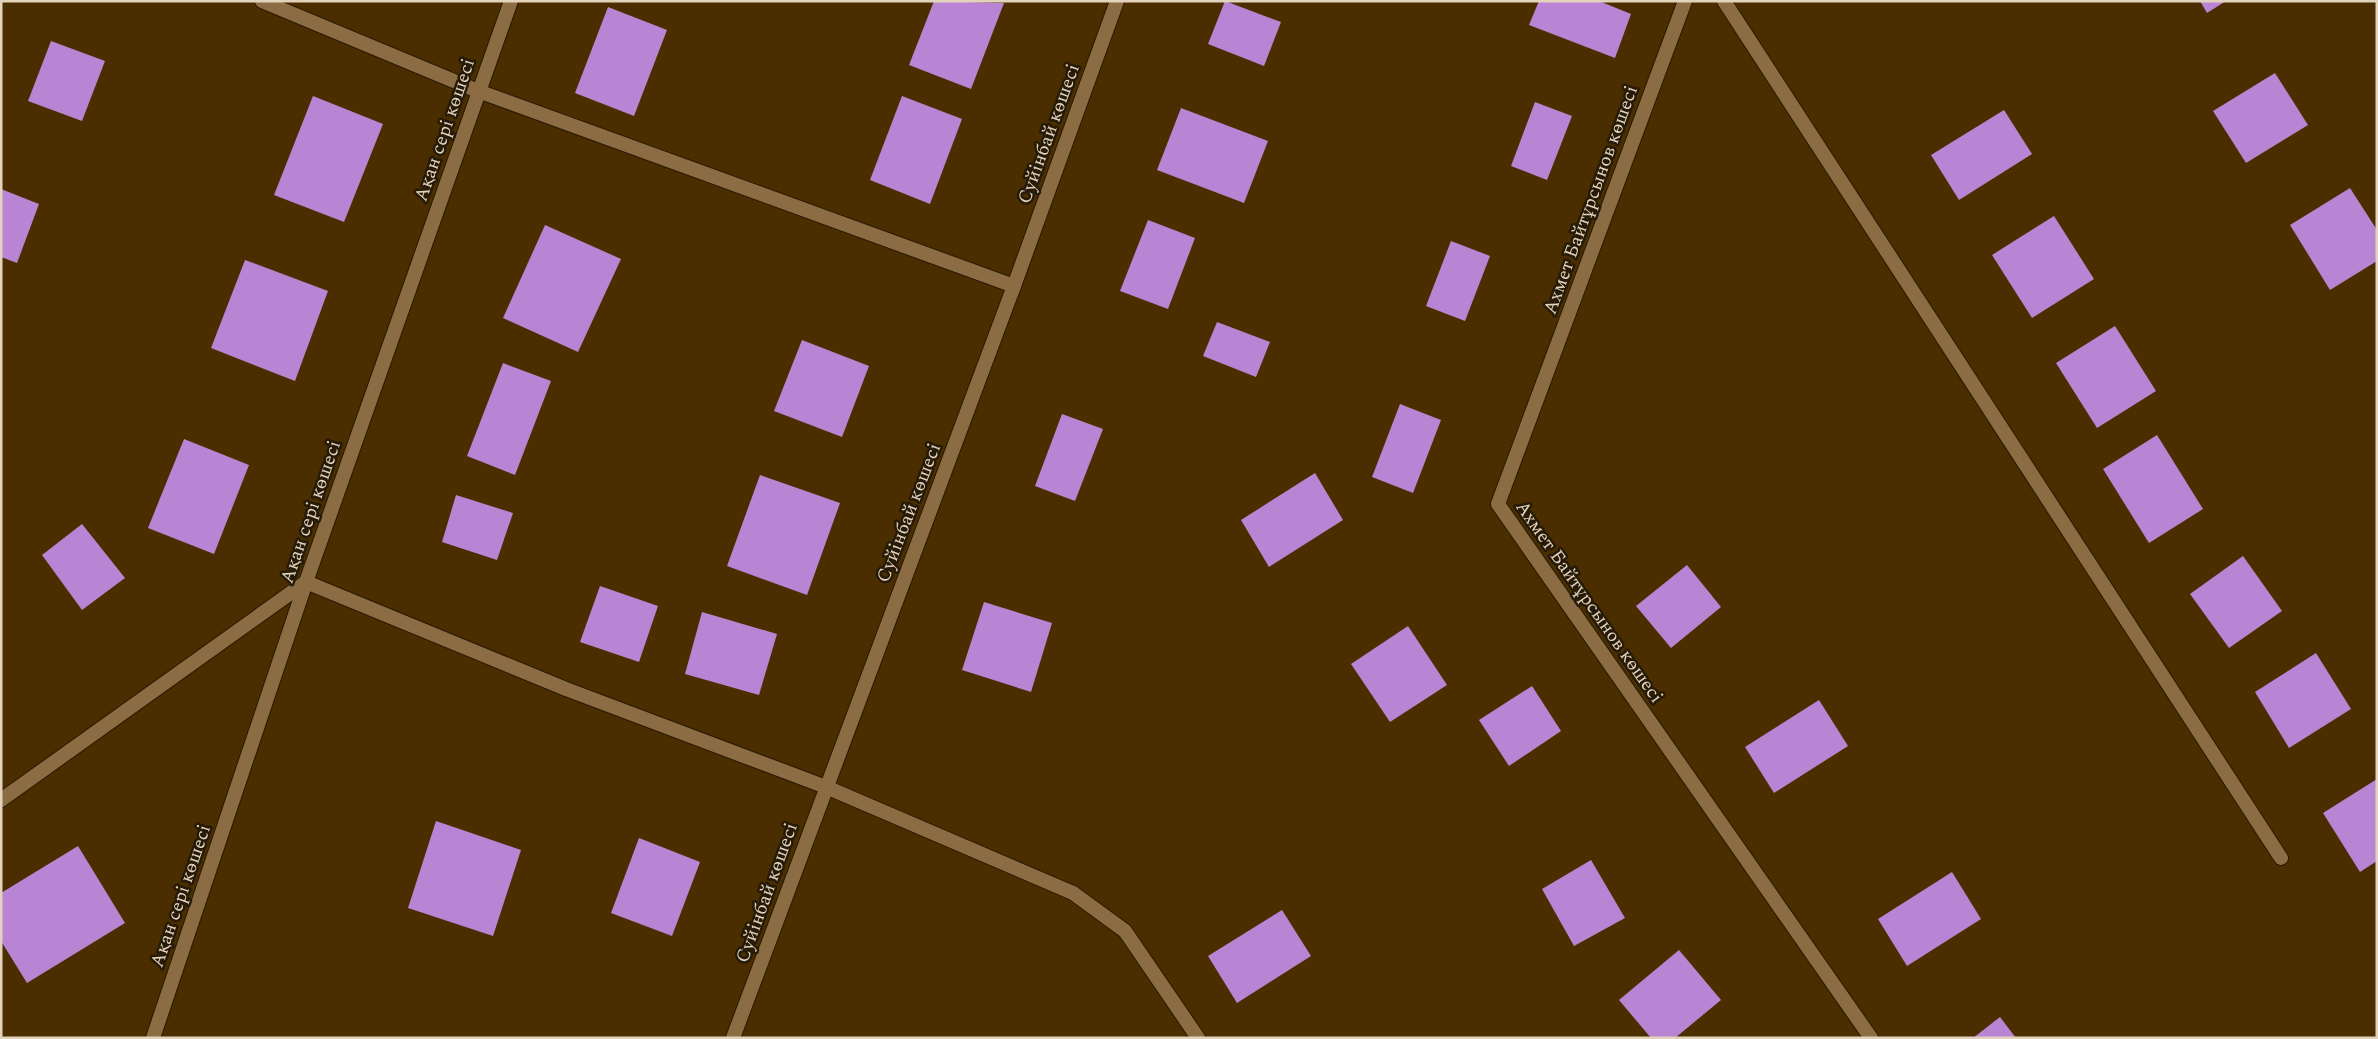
<svg xmlns="http://www.w3.org/2000/svg" width="2378" height="1039" font-family="Spectral,serif">
<style>
.building{fill:#ba84d5}
.lines{fill:none;stroke-linecap:round;stroke-linejoin:round}
.minor-casing{stroke:#281904;stroke-width:16}
.tertiary-casing{stroke:#281904;stroke-width:16}
.minor{stroke:#8b6c43;stroke-width:14}
.tertiary{stroke:#8b6c43;stroke-width:14}
.labels{text-anchor:middle;dominant-baseline:central;stroke-width:5;stroke-linejoin:round;paint-order:stroke}
.street-label{font-size:19px;fill:#e3d2bc;stroke:#261a08}
</style>
<rect width="100%" height="100%" fill="#4a2e00"/>
<!-- building -->
<g class="building">
<polygon points="934,1 1004,3 971,89 909,65"/>
<polygon points="1225,1 1281,22 1264,66 1208,44"/>
<polygon points="1539,1 1599,1 1631,14 1615,58 1529,25"/>
<polygon points="2200,1 2226,1 2207,13"/>
<polygon points="608,7 667,30 634,116 575,93"/>
<polygon points="51,41 105,61 82,121 28,101"/>
<polygon points="2275,73 2308,125 2246,163 2213,111"/>
<polygon points="313,96 383,124 344,222 274,195"/>
<polygon points="902,96 962,119 930,204 870,180"/>
<polygon points="1535,102 1572,116 1547,180 1511,166"/>
<polygon points="1181,108 1268,141 1244,203 1157,170"/>
<polygon points="2004,110 2032,154 1959,200 1931,155"/>
<polygon points="2350,188 2377,230 2377,261 2330,290 2290,225"/>
<polygon points="1,189 39,204 17,263 1,257"/>
<polygon points="2054,216 2094,279 2032,318 1992,255"/>
<polygon points="1148,220 1195,238 1168,309 1120,291"/>
<polygon points="545,225 621,259 578,352 503,318"/>
<polygon points="1451,241 1490,256 1465,321 1426,306"/>
<polygon points="245,260 328,291 295,381 211,348"/>
<polygon points="1217,322 1270,342 1256,377 1203,356"/>
<polygon points="2115,326 2156,391 2097,428 2056,363"/>
<polygon points="802,340 869,366 842,437 774,411"/>
<polygon points="503,363 551,381 515,475 467,456"/>
<polygon points="1400,404 1441,420 1413,493 1372,477"/>
<polygon points="1062,414 1103,429 1075,501 1035,486"/>
<polygon points="2157,435 2203,509 2149,543 2103,469"/>
<polygon points="184,439 249,465 214,554 148,528"/>
<polygon points="1315,473 1343,520 1269,567 1241,520"/>
<polygon points="760,475 840,503 807,595 727,566"/>
<polygon points="456,495 513,513 497,560 442,542"/>
<polygon points="82,524 125,578 82,610 42,555"/>
<polygon points="2243,556 2282,611 2229,648 2190,594"/>
<polygon points="1687,565 1721,607 1671,648 1636,606"/>
<polygon points="600,586 658,606 639,662 580,642"/>
<polygon points="984,602 1052,623 1031,692 962,670"/>
<polygon points="702,612 777,634 759,695 685,674"/>
<polygon points="1408,626 1447,685 1390,722 1351,664"/>
<polygon points="2316,653 2351,709 2289,748 2255,692"/>
<polygon points="1532,686 1561,731 1509,766 1479,720"/>
<polygon points="1819,700 1848,746 1774,793 1745,747"/>
<polygon points="2377,779 2377,861 2360,872 2323,813"/>
<polygon points="436,821 521,850 493,936 408,908"/>
<polygon points="639,838 700,862 672,936 611,913"/>
<polygon points="78,846 125,923 27,983 1,941 1,893"/>
<polygon points="1591,860 1625,918 1574,946 1542,889"/>
<polygon points="1952,872 1981,919 1907,966 1878,919"/>
<polygon points="1282,910 1311,956 1237,1003 1208,956"/>
<polygon points="1679,950 1721,1000 1675,1038 1651,1038 1619,1000"/>
<polygon points="2000,1017 2016,1038 1973,1038"/>
</g>
<g class="lines">
<!-- minor casing -->
<g class="minor-casing">
<g id="minor">
<polyline points="262,1 478,91 1014,286"/>
<polyline points="1685,1 1498,504 1871,1038"/>
<polyline points="1724,1 2281,858"/>
<polyline points="306,582 566,689 826,787 1073,893 1125,931 1198,1038"/>
<polyline points="733,1038 1014,286 1117,1"/>
</g>
</g>
<!-- tertiary casing -->
<g class="tertiary-casing">
<g id="tertiary">
<polyline points="1,800 306,582"/>
<polyline points="153,1038 306,582 511,1"/>
</g>
</g>
<!-- minor -->
<use href="#minor" class="minor"/>
<!-- tertiary -->
<use href="#tertiary" class="tertiary"/>
</g>
<g class="labels">
<!-- street labels -->
<g class="street-label">
<text transform="translate(445 130) rotate(-71)">Ақан сері көшесі</text>
<text transform="translate(1049 134) rotate(-70)">Суйінбай көшесі</text>
<text transform="translate(1591 200) rotate(-70)">Ахмет Байтұрсынов көшесі</text>
<text transform="translate(311 512) rotate(-71)">Ақан сері көшесі</text>
<text transform="translate(909 513) rotate(-69)">Суйінбай көшесі</text>
<text transform="translate(1589 602) rotate(55)">Ахмет Байтұрсынов көшесі</text>
<text transform="translate(767 893) rotate(-70)">Суйінбай көшесі</text>
<text transform="translate(181 896) rotate(-71)">Ақан сері көшесі</text>
</g>
</g>
<!-- border -->
<rect width="2378" height="1039" fill="none" stroke="#e3d2bc" stroke-width="5"/>
</svg>
